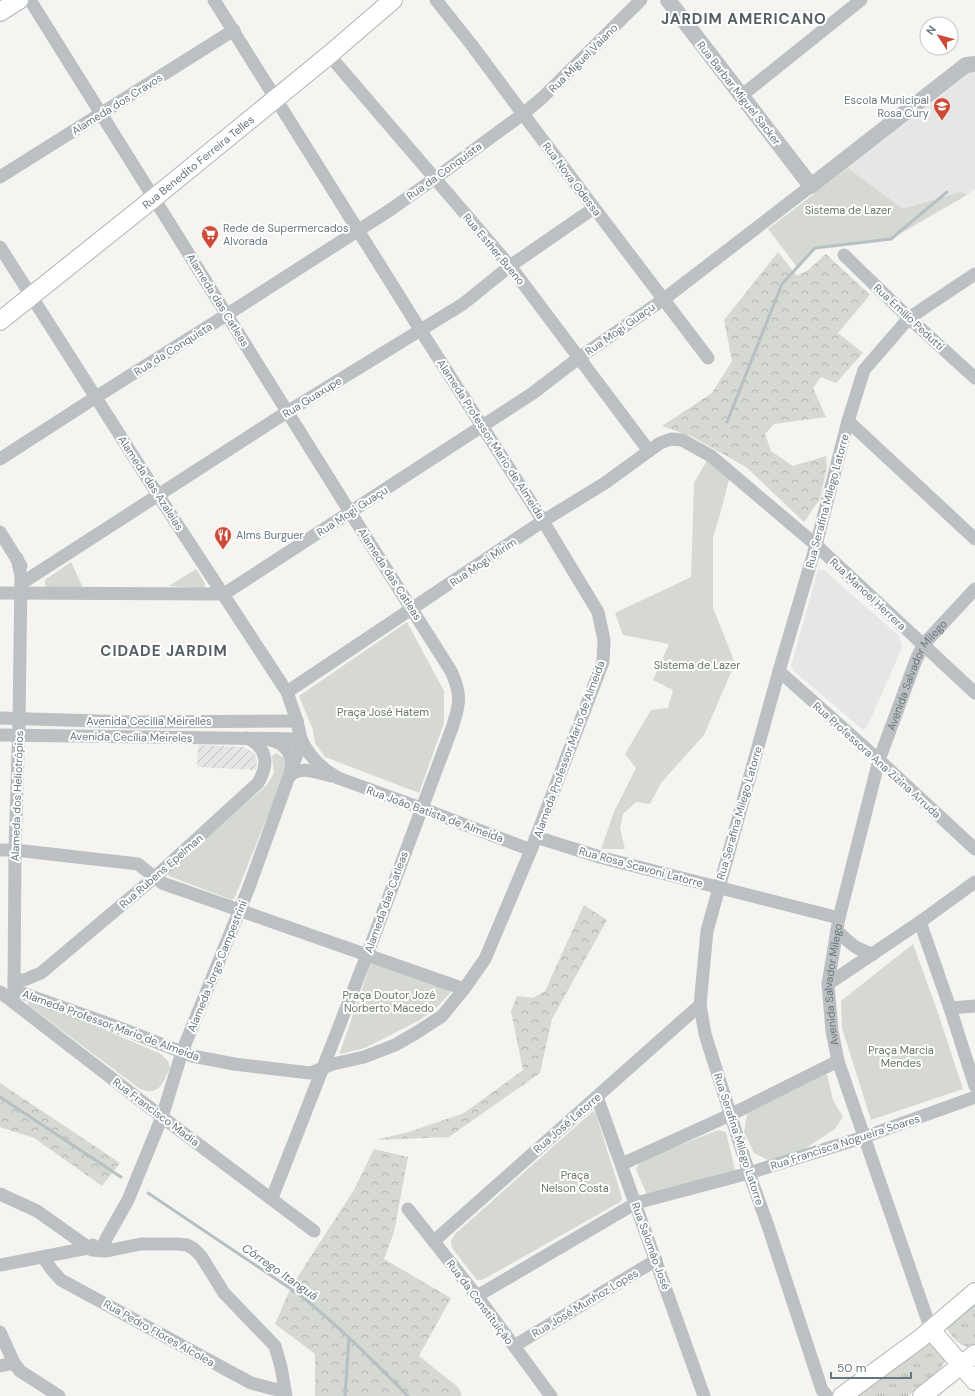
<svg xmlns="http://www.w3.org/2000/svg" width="975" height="1396" font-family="'DM Sans',sans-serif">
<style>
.built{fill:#e5e6e5}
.industrial{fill:url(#industrial-furrows)}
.grass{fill:url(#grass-tufts)}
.forest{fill:url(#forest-crowns)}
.park{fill:#d5d9d1}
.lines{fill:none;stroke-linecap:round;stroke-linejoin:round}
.stream{stroke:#b5c1c4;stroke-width:3}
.secondary-casing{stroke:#afb4b7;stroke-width:20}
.minor{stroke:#bcc0c3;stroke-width:13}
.tertiary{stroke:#bcc0c3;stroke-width:16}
.secondary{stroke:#fff;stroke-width:18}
.labels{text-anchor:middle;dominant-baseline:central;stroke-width:4;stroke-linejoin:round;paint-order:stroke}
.street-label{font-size:11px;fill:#67777f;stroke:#fff}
.poi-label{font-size:11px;fill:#67777f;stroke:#fff;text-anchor:start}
.park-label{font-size:11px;fill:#6a7765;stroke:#fff}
.water-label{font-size:12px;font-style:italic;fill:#63777c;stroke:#fff}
.district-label{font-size:15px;font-weight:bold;letter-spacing:1px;fill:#545f65;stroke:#fff}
</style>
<defs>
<pattern id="industrial-furrows" width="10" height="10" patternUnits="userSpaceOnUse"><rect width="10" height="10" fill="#e5e6e5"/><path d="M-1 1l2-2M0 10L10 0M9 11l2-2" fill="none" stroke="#bdbfbf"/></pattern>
<pattern id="grass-tufts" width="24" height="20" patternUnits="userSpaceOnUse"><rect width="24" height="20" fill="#d5d9d1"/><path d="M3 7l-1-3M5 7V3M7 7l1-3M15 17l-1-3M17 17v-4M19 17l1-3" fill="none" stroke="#b1b5af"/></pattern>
<pattern id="forest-crowns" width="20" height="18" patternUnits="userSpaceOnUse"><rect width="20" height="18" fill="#d5d9d1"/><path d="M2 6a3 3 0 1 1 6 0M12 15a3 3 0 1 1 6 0" fill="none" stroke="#b1b5af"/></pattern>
</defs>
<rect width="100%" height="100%" fill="#f5f4f1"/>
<!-- built -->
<g class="built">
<polygon points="971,72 975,73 975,189 967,195 903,209 848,168"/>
<polygon points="818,570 824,570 899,636 902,648 867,727 863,730 795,672 791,666"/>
</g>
<!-- industrial -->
<polygon class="industrial" points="198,745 244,747 255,754 257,761 256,770 197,767"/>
<!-- grass -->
<g class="grass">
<path d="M 975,1297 L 975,1345 L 972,1348 C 959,1346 954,1339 947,1329 L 949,1318 Z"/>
<polygon points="928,1343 938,1349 946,1360 940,1369 908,1396 855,1396"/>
</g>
<!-- forest -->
<g class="forest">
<polygon points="778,252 797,276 808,270 826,254 870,295 838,333 863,353 836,383 821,377 813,388 826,417 774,424 765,434 771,451 793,466 826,456 827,467 820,499 804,522 746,467 693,437 662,426 712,393 732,361 724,320"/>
<polygon points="584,905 607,920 552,1019 540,1073 449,1137 375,1140 409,1132 464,1113 523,1070 511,1011 517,996 533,998 545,991"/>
<polygon points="0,1083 120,1163 102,1186 34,1138 0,1127"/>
<polygon points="374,1149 408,1157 394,1232 384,1259 451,1298 419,1356 459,1388 462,1396 315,1396 315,1354 275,1324 291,1287 354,1190"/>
</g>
<!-- park -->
<g class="park">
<polygon points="848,168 903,209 960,192 967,195 891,239 815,248 797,267 768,229"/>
<polygon points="707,460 729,480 720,514 713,537 713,608 735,663 704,735 661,783 650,804 636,802 623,814 620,829 625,849 601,849 614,812 636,768 625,754 651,710 668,708 673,690 653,680 669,644 623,635 615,613 691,577 694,483"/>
<polygon points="71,562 83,588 48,589 45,585 45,580"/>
<polygon points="196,569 205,583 205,587 202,588 169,586"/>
<polygon points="407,622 444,691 444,723 419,793 325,757 315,743 313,730 299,696"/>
<polygon points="276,753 286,759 287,767 235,897 232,900 169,876 168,874 170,871 266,786 274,773 272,756"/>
<polygon points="913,944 938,1013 963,1089 871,1120 842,1028 841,1001"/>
<polygon points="371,963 449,990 451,992 437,1007 420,1020 365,1048 340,1054 340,1052"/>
<path d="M 30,1001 L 103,1029 L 161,1054 L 168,1061 L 170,1068 C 163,1083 159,1097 140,1089 L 28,1005 L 28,1002 Z"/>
<polygon points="827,1074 833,1100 843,1117 835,1129 797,1154 768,1160 754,1153 744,1132 747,1114"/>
<polygon points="593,1111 596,1114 622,1198 620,1202 484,1279 481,1280 477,1280 452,1248 451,1241 455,1234"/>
<polygon points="718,1130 726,1132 735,1170 647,1194 636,1170 640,1161"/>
</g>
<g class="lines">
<!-- stream -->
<g class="stream">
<polyline points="727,422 782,284 815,248 891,239 947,192"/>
<polyline points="0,1097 121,1177"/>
<path d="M 148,1193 L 300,1295 C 339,1326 373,1361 408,1396"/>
<polyline points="345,1396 349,1338"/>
</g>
<!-- secondary casing -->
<g class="secondary-casing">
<g id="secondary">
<polyline points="0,12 19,0"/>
<path id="s2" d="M 0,321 L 154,198 L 329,55 L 393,0"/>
<polyline points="931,1330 975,1381"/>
<polyline points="842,1396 921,1338 975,1292"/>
<polyline points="922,1396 975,1354"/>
</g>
</g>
<!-- minor -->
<g class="minor">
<path d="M 30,0 L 350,512 L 451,671 C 462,695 460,704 452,728 L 367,955 L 272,1198"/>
<polyline points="436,0 471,44 523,114 708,358"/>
<polyline points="329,55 510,266 649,451"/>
<polyline points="741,96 861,0"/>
<polyline points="0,177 234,30"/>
<polyline points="0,247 158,495 287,692 297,721 301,739 297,754 249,887 182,1052 162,1117 128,1200 106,1239 104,1244 106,1248 111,1250"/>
<polyline points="844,255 909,318 975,378"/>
<polyline points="848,421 975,539"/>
<polyline points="0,459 96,397 220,319 390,210 441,174 523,114 542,98 641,0"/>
<polyline points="0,532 21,566"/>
<polyline points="25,581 287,412 463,304 510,266 594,208"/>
<polyline points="0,593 224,594 533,393 580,357 664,299 811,186"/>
<polyline points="779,671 879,760 975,849"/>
<polyline points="287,692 543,521 605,483 660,443 671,439 682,440 711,456 816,545 975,693"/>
<polyline points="0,718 130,722 297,721"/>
<path d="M 0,735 L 301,739 C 309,757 322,769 338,778 L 421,808 L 531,850"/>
<path d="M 270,740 C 284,743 294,754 291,769"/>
<path d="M 291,775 C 302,765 317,773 331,776"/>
<polyline points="536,837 603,858 839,918"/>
<polyline points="0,850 15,850 138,864 162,883 464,989"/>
<polyline points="920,922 950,1008 975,1086"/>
<path d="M 837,931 C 851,944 855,949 873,954"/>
<path d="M 14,981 L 24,980 L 41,973 L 155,877 L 258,783 C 269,764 268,748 247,738"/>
<polyline points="828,984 920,922 975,882"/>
<polyline points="14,990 115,1026 192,1056 234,1064 310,1073 333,1064 364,1057 395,1045 416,1033 442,1016 464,989 485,959 531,850 603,662 604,640 598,612 543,521 421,331 214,0"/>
<polyline points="0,992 162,1117 314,1231"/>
<polyline points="9,998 14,990 15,850 19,722 21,576 17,558"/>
<polyline points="950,1008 975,1006"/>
<polyline points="597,1097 704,1396"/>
<polyline points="622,1164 730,1115 838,1061"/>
<polyline points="0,1194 37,1211 92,1250 106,1251 141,1244 177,1244 187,1245 194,1249 201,1256 224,1293 275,1346 281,1367 286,1396"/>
<polyline points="408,1209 477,1296 551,1396"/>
<polyline points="434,1241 700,1005"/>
<polyline points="43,1257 52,1270 61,1280 251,1383 285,1392"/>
<polyline points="0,1265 88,1248 93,1245"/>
<polyline points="477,1296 636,1203 749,1173 864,1137 975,1097"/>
<path id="s1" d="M 931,1330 L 838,1061 L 832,1031 L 828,984 L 839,918 L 879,760 L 916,660 L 923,645 L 975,589"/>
<polyline points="0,1332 14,1363 20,1371 59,1396"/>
<polyline points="514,1346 656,1260"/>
<polyline points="0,1366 14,1363"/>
<polyline points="827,1396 822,1390 768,1226 749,1173 705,1034 700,1005 707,931 779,671 816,545 848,421 864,370 909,318 975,274"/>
</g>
<!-- tertiary -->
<polyline class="tertiary" points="668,0 811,186 966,65 975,64"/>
<!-- secondary -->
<use href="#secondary" class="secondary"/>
</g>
<!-- icons -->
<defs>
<g id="school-pin" transform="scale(0.9)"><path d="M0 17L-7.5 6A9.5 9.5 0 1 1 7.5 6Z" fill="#ce4b38" stroke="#fff"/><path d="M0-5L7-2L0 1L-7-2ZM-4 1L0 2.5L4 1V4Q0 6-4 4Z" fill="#fff"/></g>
<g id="supermarket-pin" transform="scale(0.9)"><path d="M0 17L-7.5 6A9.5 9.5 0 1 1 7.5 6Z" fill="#ce4b38" stroke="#fff"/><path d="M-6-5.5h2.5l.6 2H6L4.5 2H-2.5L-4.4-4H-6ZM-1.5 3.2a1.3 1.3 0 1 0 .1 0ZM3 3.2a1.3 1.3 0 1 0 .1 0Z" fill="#fff"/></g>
<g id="restaurant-pin" transform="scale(0.9)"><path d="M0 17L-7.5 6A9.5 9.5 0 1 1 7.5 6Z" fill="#ce4b38" stroke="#fff"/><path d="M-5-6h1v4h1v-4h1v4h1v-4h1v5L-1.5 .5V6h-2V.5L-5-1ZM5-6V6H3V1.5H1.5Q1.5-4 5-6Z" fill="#fff"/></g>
</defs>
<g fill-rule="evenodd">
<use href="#school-pin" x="942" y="106"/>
<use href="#supermarket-pin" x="210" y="234"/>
<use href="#restaurant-pin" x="223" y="535"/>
</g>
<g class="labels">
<!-- street labels -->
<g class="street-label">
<text transform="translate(583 58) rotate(-45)">Rua Miguel Vaiano</text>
<text transform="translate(739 93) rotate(52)">Rua Barbar Miguel Sacker</text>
<text transform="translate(117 104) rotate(-32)">Alameda dos Cravos</text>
<text stroke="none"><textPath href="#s2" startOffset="254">Rua Benedito Ferreira Telles</textPath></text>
<text transform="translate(444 171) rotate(-36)">Rua da Conquista</text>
<text transform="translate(572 179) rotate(53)">Rua Nova Odessa</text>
<text transform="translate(494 249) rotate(50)">Rua Esther Bueno</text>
<text transform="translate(218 300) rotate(58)">Alameda das Catleas</text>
<text transform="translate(909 317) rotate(43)">Rua Emílio Pedutti</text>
<text transform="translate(620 329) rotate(-35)">Rua Mogi Guaçu</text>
<text transform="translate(173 349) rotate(-32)">Rua da Conquista</text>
<text transform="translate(312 397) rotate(-32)">Rua Guaxupe</text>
<text transform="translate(491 439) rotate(57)">Alameda Professor Mario de Almeida</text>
<text transform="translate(151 483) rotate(57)">Alameda das Azaleias</text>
<text transform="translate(827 501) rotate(-75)">Rua Serafina Milego Latorre</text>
<text transform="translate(352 511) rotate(-33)">Rua Mogi Guaçu</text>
<text transform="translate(483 562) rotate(-34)">Rua Mogi Mirim</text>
<text transform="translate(390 574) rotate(57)">Alameda das Catleas</text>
<text transform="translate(868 594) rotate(43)">Rua Manoel Herrera</text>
<text stroke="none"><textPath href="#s1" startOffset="686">Avenida Salvador Milego</textPath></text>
<text x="149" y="721">Avenida Cecilia Meirelles</text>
<text transform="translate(131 737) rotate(1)">Avenida Cecília Meireles</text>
<text transform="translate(569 749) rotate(-70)">Alameda Professor Mario de Almeida</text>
<text transform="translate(877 760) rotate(42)">Rua Professora Ana Zizina Arruda</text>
<text transform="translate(17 796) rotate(-88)">Alameda dos Heliotrópios</text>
<text transform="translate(739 813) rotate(-74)">Rua Serafina Milego Latorre</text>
<text transform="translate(435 814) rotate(20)">Rua João Batista de Almeida</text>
<text transform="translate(641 867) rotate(15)">Rua Rosa Scavoni Latorre</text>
<text transform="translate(161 871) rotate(-41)">Rua Rubens Epelman</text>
<text transform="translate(386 902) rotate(-70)">Alameda das Catleas</text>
<text transform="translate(217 966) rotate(-68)">Alameda Jorge Campestrini</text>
<text stroke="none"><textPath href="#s1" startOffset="362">Avenida Salvador Milego</textPath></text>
<text transform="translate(111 1025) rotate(20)">Alameda Professor Mario de Almeida</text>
<text transform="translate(156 1112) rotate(37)">Rua Francisco Madia</text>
<text transform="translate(567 1123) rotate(-41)">Rua José Latorre</text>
<text transform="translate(739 1139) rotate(72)">Rua Serafina Milego Latorre</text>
<text transform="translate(845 1142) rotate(-18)">Rua Francisca Nogueira Soares</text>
<text transform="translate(651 1246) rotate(70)">Rua Salomão José</text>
<text transform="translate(480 1302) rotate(53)">Rua da Constituição</text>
<text transform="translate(585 1303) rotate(-31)">Rua José Munhoz Lopes</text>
<text transform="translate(159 1333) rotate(29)">Rua Pedro Flores Alcolea</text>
</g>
<!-- poi labels -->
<g class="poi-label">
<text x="929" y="100" text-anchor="end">Escola Municipal<tspan x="929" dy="13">Rosa Cury</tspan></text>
<text x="223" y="228">Rede de Supermercados<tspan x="223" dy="13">Alvorada</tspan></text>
<text x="236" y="535">Alms Burguer</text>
</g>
<!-- park labels -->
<g class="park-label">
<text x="848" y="210">Sistema de Lazer</text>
<text x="697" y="665">SIstema de Lazer</text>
<text x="383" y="712">Praça José Hatem</text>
<text x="389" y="995">Praça Doutor Jozé<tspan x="389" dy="13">Norberto Macedo</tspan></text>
<text x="901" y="1050">Praça Marcia<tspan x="901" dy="13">Mendes</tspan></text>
<text x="575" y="1175">Praça<tspan x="575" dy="13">Nelson Costa</tspan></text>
</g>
<!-- water labels -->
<g class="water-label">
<text transform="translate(280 1272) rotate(35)">Córrego Itanguá</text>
</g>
<!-- district labels -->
<g class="district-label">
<text x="744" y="19">JARDIM AMERICANO</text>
<text x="164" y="651">CIDADE JARDIM</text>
</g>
</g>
<!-- north arrow -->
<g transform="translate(939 36) rotate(306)"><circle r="19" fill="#ffffff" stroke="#c2c9cc"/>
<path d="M0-3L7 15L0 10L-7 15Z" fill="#ce4b38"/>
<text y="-6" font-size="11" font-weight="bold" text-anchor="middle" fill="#67777f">N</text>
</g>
<!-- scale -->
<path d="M831 1372v6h80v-6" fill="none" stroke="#67777f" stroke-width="2"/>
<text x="837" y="1372" font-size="12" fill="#67777f" stroke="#ffffff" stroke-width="3" paint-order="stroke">50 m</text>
</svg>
